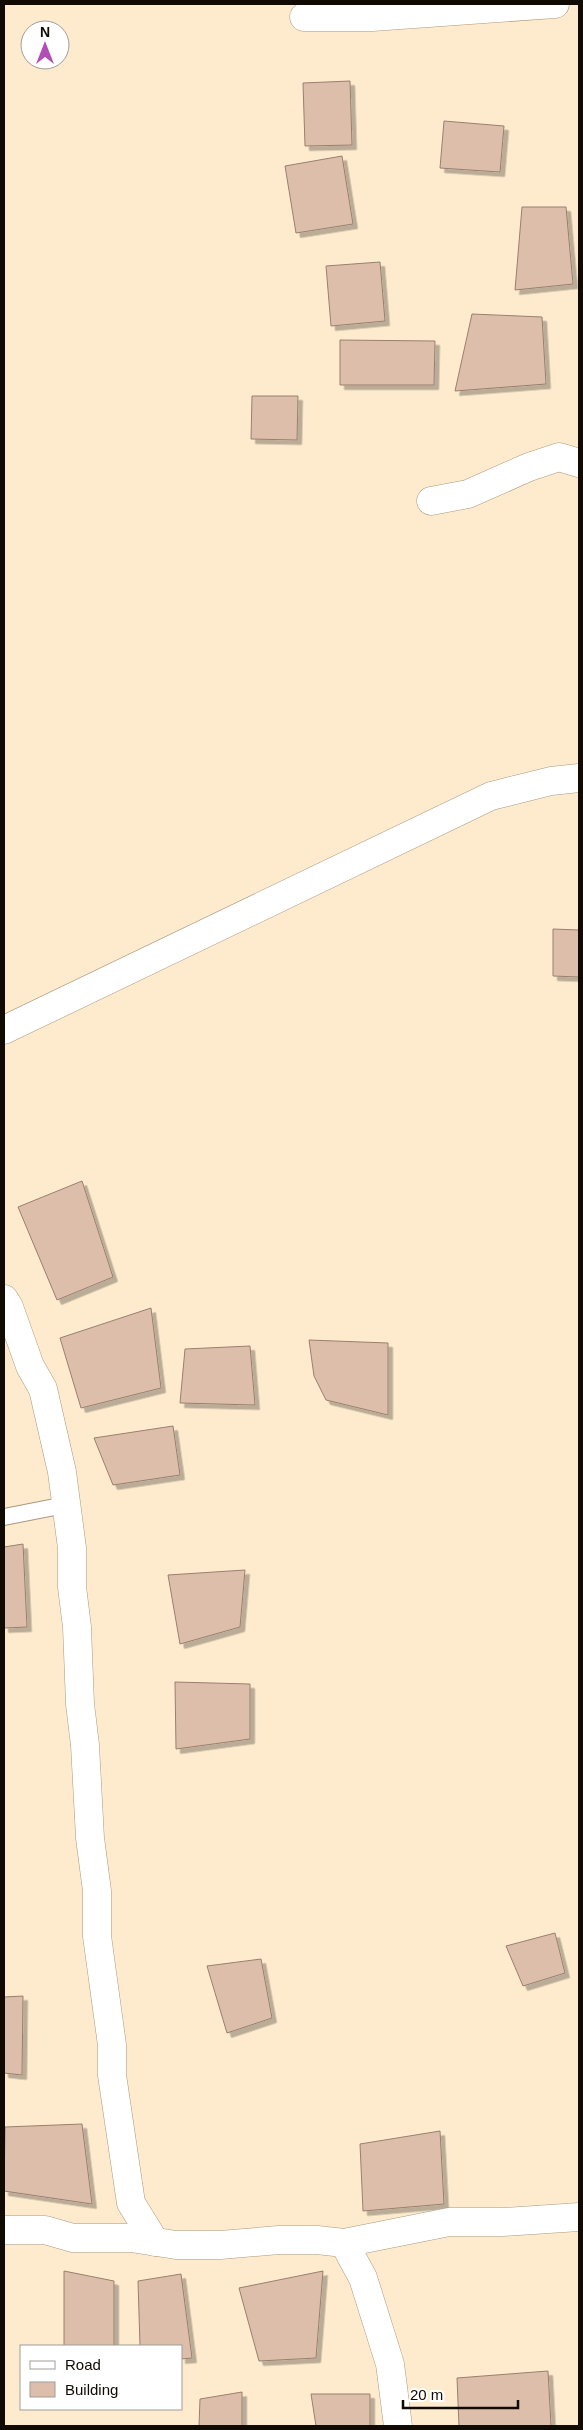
<svg xmlns="http://www.w3.org/2000/svg" width="583" height="2430" font-family="Arial,sans-serif">
<style>
.building{fill:#dcbeab;stroke:#9a7f6d;filter:url(#shadow)}
.lines{fill:none;stroke-linecap:round;stroke-linejoin:round}
.lane-casing{stroke:#ab997e;stroke-width:18}
.street-casing{stroke:#ab997e;stroke-width:29}
.lane{stroke:#fff;stroke-width:16}
.street{stroke:#fff;stroke-width:28}
</style>
<defs>
<filter id="shadow"><feDropShadow dx="4.5" dy="4.5" stdDeviation="0" flood-color="#0004"/></filter>
</defs>
<rect width="100%" height="100%" fill="#feebce"/>
<!-- building -->
<g class="building">
<polygon points="350,81 352,145 305,146 303,83"/>
<polygon points="444,121 504,126 500,172 440,168"/>
<polygon points="342,156 353,224 296,233 285,166"/>
<polygon points="522,207 566,207 573,284 515,290"/>
<polygon points="380,262 385,321 331,326 326,266"/>
<polygon points="472,314 542,317 546,384 455,391"/>
<polygon points="340,340 435,341 434,385 340,385"/>
<polygon points="252,396 298,396 297,440 251,439"/>
<polygon points="553,929 579,930 579,977 553,976"/>
<polygon points="82,1181 113,1277 57,1300 18,1207"/>
<polygon points="151,1308 161,1388 81,1408 60,1338"/>
<polygon points="309,1340 388,1343 388,1415 326,1400 314,1376"/>
<polygon points="250,1346 255,1405 180,1403 185,1349"/>
<polygon points="173,1426 180,1475 113,1485 94,1438"/>
<polygon points="23,1544 27,1627 4,1628 4,1547"/>
<polygon points="245,1570 240,1627 180,1644 168,1575"/>
<polygon points="175,1682 250,1684 250,1739 176,1749"/>
<polygon points="555,1933 565,1973 523,1986 506,1946"/>
<polygon points="261,1959 272,2018 227,2033 207,1966"/>
<polygon points="23,1996 22,2075 4,2073 4,1997"/>
<polygon points="82,2124 92,2204 4,2191 5,2127"/>
<polygon points="440,2131 444,2204 363,2211 360,2144"/>
<polygon points="64,2271 114,2281 114,2346 64,2346"/>
<polygon points="323,2271 316,2358 259,2361 239,2288"/>
<polygon points="181,2274 192,2358 181,2359 181,2346 140,2346 138,2281"/>
<polygon points="548,2371 551,2426 459,2426 457,2378"/>
<polygon points="242,2392 242,2426 199,2426 200,2399"/>
<polygon points="311,2394 370,2394 370,2426 316,2426"/>
</g>
<g class="lines">
<!-- lane casing -->
<g class="lane-casing">
<polyline id="lane" points="4,1517 65,1505"/>
</g>
<!-- street casing -->
<g class="street-casing">
<g id="street">
<polyline points="304,17 372,17 555,4"/>
<polyline points="431,501 468,494 529,467 559,457 579,463"/>
<polyline points="4,1030 491,796 551,781 579,778"/>
<polyline points="4,1299 9,1307 30,1366 43,1389 62,1472 72,1548 72,1587 77,1627 80,1704 85,1745 90,1838 97,1891 97,1936 112,2045 112,2075 131,2203 155,2242"/>
<polyline points="4,2230 45,2230 73,2238 131,2238 176,2245 220,2245 279,2240 317,2240 344,2243 363,2278 390,2364 398,2426"/>
<polyline points="344,2243 449,2222 503,2222 579,2217"/>
</g>
</g>
<!-- lane -->
<use href="#lane" class="lane"/>
<!-- street -->
<use href="#street" class="street"/>
</g>
<!-- border -->
<rect width="583" height="2430" fill="none" stroke="#110a03" stroke-width="10"/>
<!-- legend -->
<rect x="20" y="2345" width="162" height="65" fill="#ffffff" stroke="#a09d9a"/>
<rect x="30" y="2361" width="25" height="8" fill="#ffffff" stroke="#a09d9a"/>
<text x="65" y="2370" font-size="15" fill="#110a03">Road</text>
<rect x="30" y="2382" width="25" height="15" fill="#dcbeab" stroke="#a09d9a"/>
<text x="65" y="2395" font-size="15" fill="#110a03">Building</text>
<!-- north arrow -->
<g transform="translate(45 45)"><circle r="24" fill="#ffffff" stroke="#a09d9a"/>
<path d="M0-4L9 19L0 12L-9 19Z" fill="#b14fb6"/>
<text y="-8" font-size="14" font-weight="bold" text-anchor="middle" fill="#110a03">N</text>
</g>
<!-- scale -->
<path d="M403 2400v8h115v-8" fill="none" stroke="#110a03" stroke-width="2.5"/>
<text x="410" y="2400" font-size="15" fill="#110a03" stroke="#ffffff" stroke-width="4" paint-order="stroke">20 m</text>
</svg>
